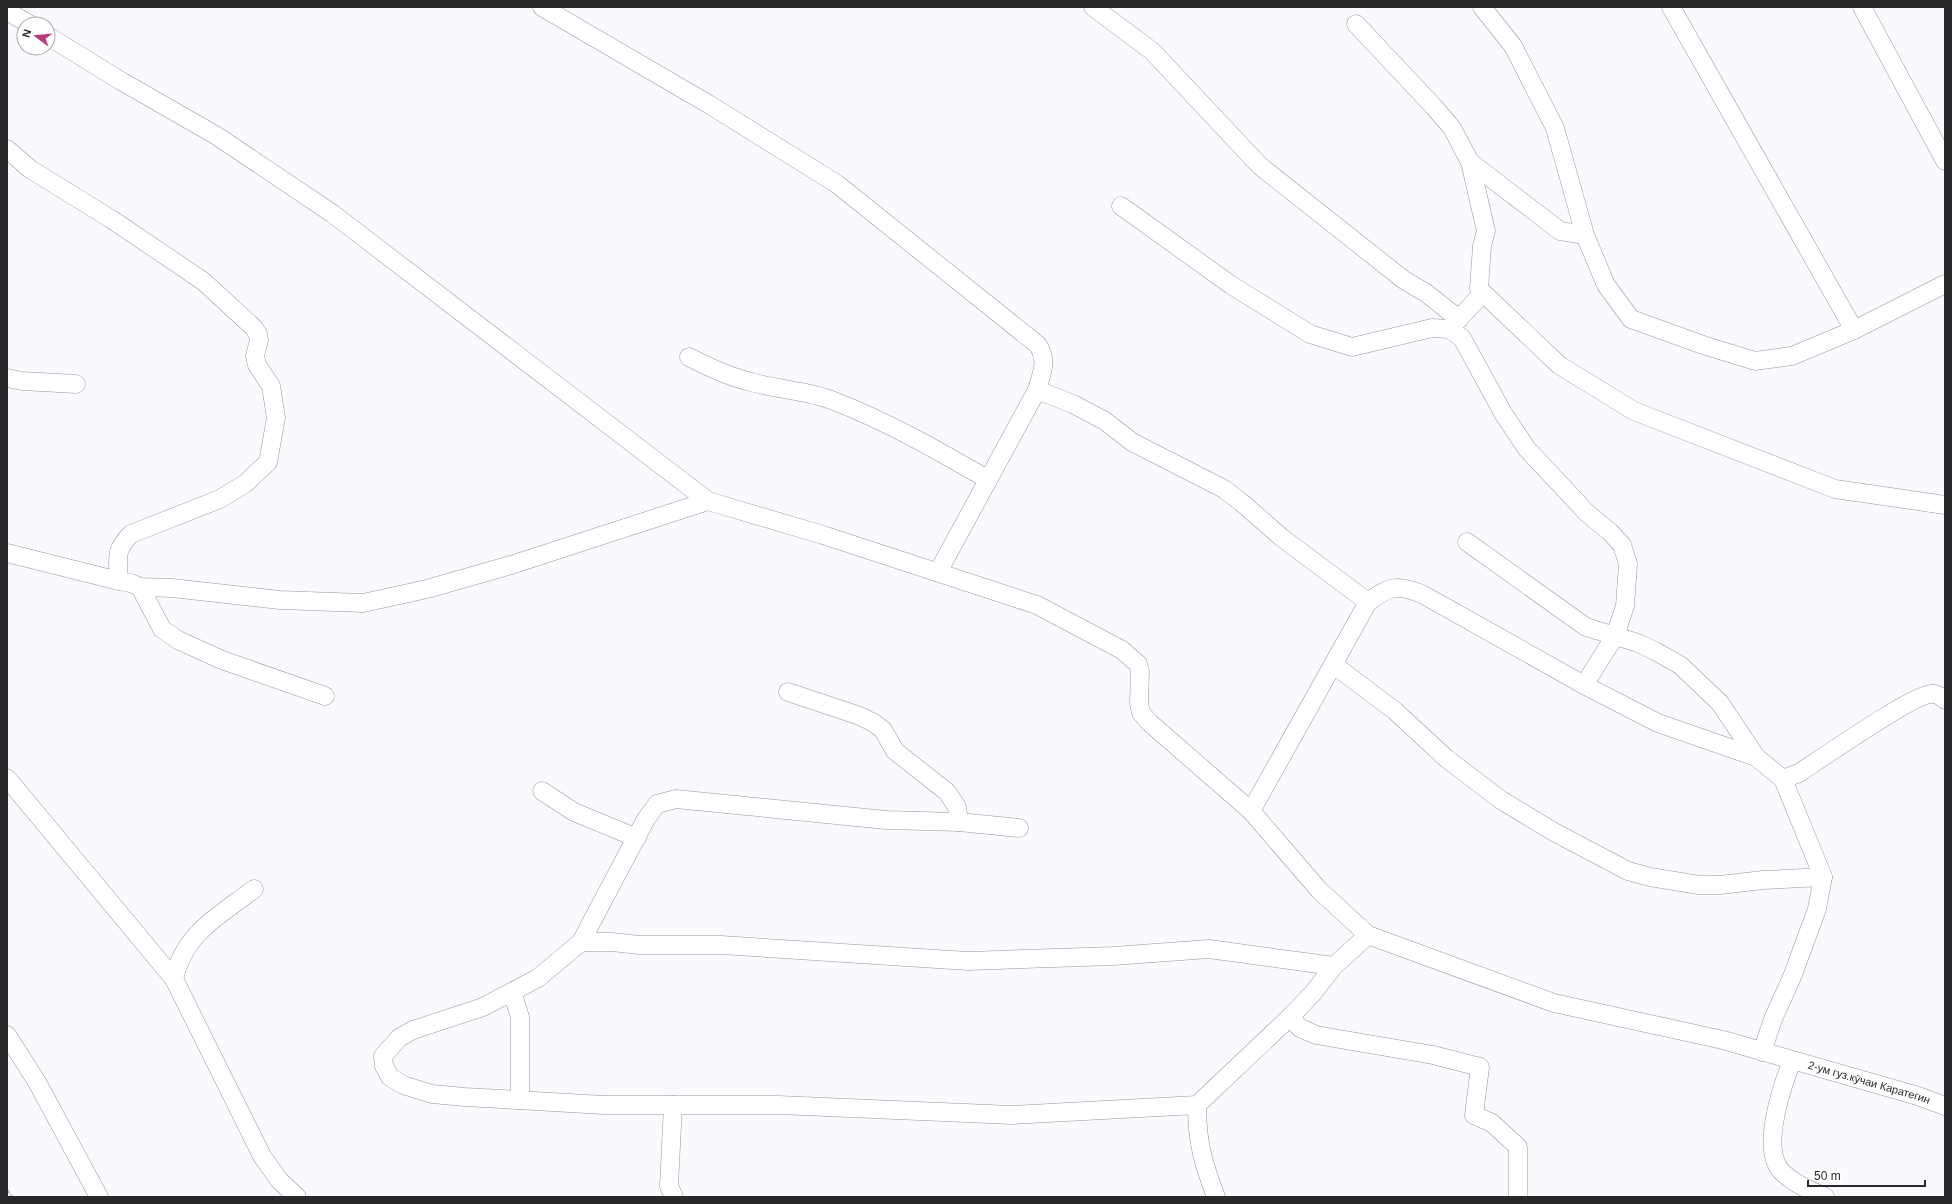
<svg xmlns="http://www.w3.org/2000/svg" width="1952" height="1204" font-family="Helvetica,sans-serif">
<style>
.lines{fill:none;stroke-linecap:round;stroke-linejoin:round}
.minor-casing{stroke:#96969e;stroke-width:19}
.path{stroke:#bababe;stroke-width:2.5;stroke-dasharray:4 2;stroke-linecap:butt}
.minor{stroke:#fff;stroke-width:18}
.labels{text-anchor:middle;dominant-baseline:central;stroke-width:4;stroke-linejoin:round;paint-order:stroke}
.street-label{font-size:11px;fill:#29292c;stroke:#fff}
</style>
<rect width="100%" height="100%" fill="#fafafe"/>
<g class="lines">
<!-- minor casing -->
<g class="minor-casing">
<g id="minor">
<path d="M 542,7 L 710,105 L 837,184 L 1038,345 C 1048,362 1042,372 1037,390 L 938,572"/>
<polyline points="1093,7 1152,51 1260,166 1404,280 1426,293 1459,319"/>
<polyline points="1482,7 1513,46 1555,128 1585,235 1606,285 1631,319 1703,345 1755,361 1792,356 1854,330 1945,284"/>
<polyline points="1671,7 1854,330"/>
<polyline points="1862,7 1945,161"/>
<polyline points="7,11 29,24"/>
<polyline points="1356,24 1434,107 1452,128 1470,162 1486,231 1482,246 1479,289 1559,365 1634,411 1835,489 1945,505"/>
<path d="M 48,36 L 121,81 L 217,136 L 333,214 L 708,501 L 823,535 L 1037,605 L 1122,650 L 1138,664 L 1140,671 L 1139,703 L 1141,713 L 1150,723 L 1251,811 L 1368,602 C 1390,586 1396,584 1422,594 L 1584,685 L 1658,723 L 1756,757 L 1783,779 L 1823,877 L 1817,909 L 1792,977 L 1773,1019 L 1762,1052"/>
<path d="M 7,149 L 30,169 L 111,219 L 203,281 L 254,328 L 258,334 L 259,340 L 255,356 L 257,365 L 271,386 L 276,418 L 268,462 L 246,483 L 220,499 L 131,534 C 114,551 118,559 119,581 L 131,583 L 140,587 L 172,588 L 280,600 L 363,603 L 427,589 L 511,565 L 708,501"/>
<polyline points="1470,162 1560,231 1585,235"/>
<polyline points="1121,206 1231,285 1310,334 1352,347 1432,328 1449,329 1462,338 1503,413 1527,449 1587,513 1610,532 1622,545 1628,564 1625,606 1615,636 1584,685"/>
<polyline points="1451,327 1483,293"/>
<path d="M 689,357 C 708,367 730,377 751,382 C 778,390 807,390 834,401 C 888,422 937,450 987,479"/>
<polyline points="7,378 22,381 76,384"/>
<polyline points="1037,390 1073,404 1105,421 1132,442 1224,489 1241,502 1281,537 1368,602"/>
<polyline points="1467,542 1586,627 1638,643 1655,651 1680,665 1720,703 1756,757"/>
<polyline points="7,553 119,581"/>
<polyline points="140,587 162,629 178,640 222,660 325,696"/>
<polyline points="1334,665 1395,711 1447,759 1501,800 1554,832 1628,871 1650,877 1699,885 1720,885 1763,880 1823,877"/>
<polyline points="788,692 860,716 874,723 883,730 895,751 947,792 957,807 959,822"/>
<polyline points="7,778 174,979"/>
<path d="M 1783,779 L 1799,773 C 1819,760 1914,694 1931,694 C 1936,693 1942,697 1945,700"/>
<polyline points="542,791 574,812 637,838"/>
<path id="s1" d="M 1251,811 L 1319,890 L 1368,935 L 1554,1003 L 1723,1040 L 1918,1096 L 1945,1106"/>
<polyline points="1019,828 959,822 886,820 676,799 657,804 646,819 581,942 538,978 483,1007 413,1030 399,1038 383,1056 384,1066 390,1077 403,1085 432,1094 465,1097 604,1105 779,1105 1012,1115 1197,1105 1290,1017 1313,993 1334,966 1368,935"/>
<path d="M 254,889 C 219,916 184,933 174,979 L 262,1156 L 279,1180 L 297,1197"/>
<polyline points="581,942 612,942 639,945 721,945 968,961 1113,956 1209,949 1334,966"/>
<polyline points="512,992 520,1017 520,1100"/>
<polyline points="1290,1017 1300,1028 1316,1035 1433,1055 1480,1067 1474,1115 1492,1123 1518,1147 1518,1197"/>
<polyline points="7,1035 37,1082 99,1197"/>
<path d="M 1792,1061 C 1782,1086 1760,1150 1782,1172 C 1794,1184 1810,1190 1825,1197"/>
<polyline points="673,1105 669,1186 674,1197"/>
<path d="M 1197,1105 C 1197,1142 1203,1163 1216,1197"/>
</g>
</g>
<!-- path -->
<polyline class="path" points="7,1190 12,1197"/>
<!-- minor -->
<use href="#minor" class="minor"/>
</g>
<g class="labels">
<!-- street labels -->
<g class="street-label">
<text stroke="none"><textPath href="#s1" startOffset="694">2-ум гуз.кӯчаи Каратегин</textPath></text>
</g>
</g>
<!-- border -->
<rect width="1952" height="1204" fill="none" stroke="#29292c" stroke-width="16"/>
<!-- north arrow -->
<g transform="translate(36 36) rotate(286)"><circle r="19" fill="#ffffff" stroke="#a9a9ab"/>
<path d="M0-3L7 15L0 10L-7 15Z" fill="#bd377a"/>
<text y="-6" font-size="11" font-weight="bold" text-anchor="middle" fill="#29292c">N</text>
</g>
<!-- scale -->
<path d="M1808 1180v6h117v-6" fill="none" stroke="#29292c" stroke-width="2"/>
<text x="1814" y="1180" font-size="12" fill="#29292c" stroke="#ffffff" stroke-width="3" paint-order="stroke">50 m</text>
</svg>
